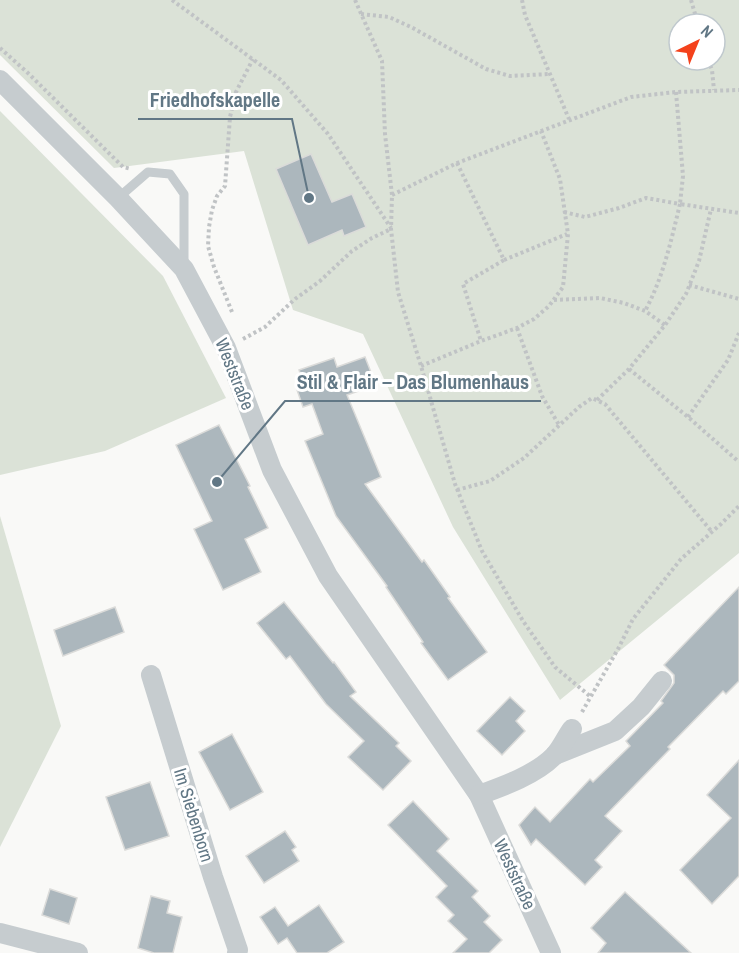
<svg xmlns="http://www.w3.org/2000/svg" width="739" height="953" font-family="'Archivo Narrow',sans-serif">
<style>
.green{fill:#dbe2d7;fill-rule:evenodd}
.building{fill:#acb7bd;stroke:#dbdbd9;stroke-width:1.5}
.lines{fill:none;stroke-linecap:round;stroke-linejoin:round}
.path{stroke:#c0c3c5;stroke-width:4;stroke-dasharray:3 3;stroke-linecap:butt}
.service{stroke:#c6cccf;stroke-width:9}
.minor{stroke:#c6cccf;stroke-width:20}
.labels{text-anchor:middle;dominant-baseline:central;stroke-width:6;stroke-linejoin:round;paint-order:stroke}
.street-label{font-size:18px;fill:#617785;stroke:#fff}
.leader{fill:none;stroke:#617785;stroke-width:2}
.callout-dot{fill:#617785;stroke:#fff;stroke-width:2}
.callout-label{font-size:20px;text-anchor:middle;font-weight:bold;fill:#617785;stroke:#fff;stroke-width:6;stroke-linejoin:round;paint-order:stroke}
</style>
<rect width="100%" height="100%" fill="#f9f9f7"/>
<!-- green -->
<g class="green">
<path d="M 0,0 L 739,0 L 739,553 L 560,700 L 453,527 L 363,334 L 293,310 L 244,151 L 114,168 L 0,55 ZM 679,24 L 715,24 L 715,60 L 679,60 Z"/>
<polygon points="0,111 163,276 226,398 105,451 0,475"/>
<polygon points="0,516 61,726 0,847"/>
</g>
<!-- building -->
<g class="building">
<polygon points="311,154 332,202 352,194 366,227 344,236 342,230 308,245 276,169"/>
<polygon points="365,357 376,385 347,395 381,477 365,484 422,562 424,560 450,597 448,598 487,652 448,680 421,643 423,642 386,587 387,586 336,516 305,441 323,434 312,404 303,407 296,387 304,384 299,370 334,358 337,367"/>
<polygon points="219,425 250,486 248,487 268,528 245,539 261,572 223,590 194,529 212,521 176,445"/>
<polygon points="739,587 739,681 726,694 723,691 668,747 670,749 605,816 622,831 595,860 602,867 585,885 536,839 531,845 519,825 535,807 550,822 590,779 593,782 630,746 626,741 663,703 661,701 674,683 674,675 664,665"/>
<polygon points="284,602 333,663 334,662 356,692 350,696 399,743 396,746 411,761 383,790 348,757 364,741 326,704 290,656 286,659 257,623"/>
<polygon points="115,607 124,632 63,656 54,630"/>
<polygon points="510,697 525,711 516,721 525,731 502,755 477,731"/>
<polygon points="232,734 263,792 230,810 199,752"/>
<polygon points="739,760 739,876 712,904 680,870 731,818 707,795"/>
<polygon points="150,782 169,836 125,850 106,797"/>
<polygon points="413,801 449,839 437,851 478,891 472,897 490,916 484,922 502,940 489,953 453,953 467,939 448,921 454,915 436,897 447,886 388,825"/>
<polygon points="285,831 296,847 292,850 299,861 264,883 246,856"/>
<polygon points="50,889 77,898 69,924 42,915"/>
<polygon points="625,892 691,953 598,953 606,943 591,928"/>
<polygon points="151,896 170,901 167,913 182,917 173,953 154,953 138,948"/>
<polygon points="319,905 344,942 327,953 297,953 287,938 278,944 260,917 275,907 288,926"/>
</g>
<g class="lines">
<!-- path -->
<g class="path">
<polyline points="172,0 281,80 328,134 391,228"/>
<polyline points="355,0 382,61 385,134 392,195 391,229 398,292 421,366 455,484 482,551 523,621 555,667 591,697"/>
<polyline points="522,0 525,15 569,119"/>
<polyline points="691,0 698,24"/>
<polyline points="361,14 389,17 411,27 486,69 510,76 550,74"/>
<polyline points="0,48 29,74 123,167 131,169"/>
<polyline points="708,60 712,70 714,90"/>
<polyline points="676,92 683,176 680,204 739,213"/>
<polyline points="457,163 504,260 463,284 481,341"/>
<polyline points="392,195 457,163 631,97 676,92 739,90"/>
<path d="M 564,212 L 585,217 L 619,208 L 646,198 L 680,204 C 671,241 663,278 645,311"/>
<polyline points="504,260 567,234"/>
<polyline points="689,285 739,299"/>
<polyline points="554,300 600,298 624,303 645,311 665,325"/>
<polyline points="232,312 214,267 208,246 209,227 212,210 217,196 225,186 230,117 236,92 253,59"/>
<polyline points="517,328 542,396 559,425"/>
<polyline points="243,339 265,327 295,299 320,281 352,251 372,238 391,229"/>
<polyline points="421,366 481,341 517,328 534,319 549,306 563,287 568,234 560,179 541,131"/>
<polyline points="629,369 688,417 739,462"/>
<polyline points="597,400 629,369 665,325 686,294 699,261 711,209"/>
<polyline points="688,417 728,360 739,333"/>
<polyline points="457,490 490,481 524,458 579,407 592,398 605,404 712,532"/>
<polyline points="582,712 618,649 633,619 681,559 721,524 739,506"/>
</g>
<!-- service -->
<polyline class="service" points="118,198 148,172 170,174 184,194 184,267"/>
<!-- minor -->
<g class="minor">
<polyline points="0,80 118,198 184,269 226,348 272,470 328,576 479,795 551,953"/>
<polyline points="151,675 213,877 238,950 237,953"/>
<polyline points="555,755 615,731 641,707 662,681"/>
<path d="M 479,795 C 504,786 535,775 554,756 C 561,749 566,737 572,729"/>
<polyline points="0,933 78,953"/>
</g>
</g>
<g class="labels">
<!-- street labels -->
<g class="street-label">
<text transform="translate(235 374) rotate(68)">Weststraße</text>
<text transform="translate(194 815) rotate(73)">Im Siebenborn</text>
<text transform="translate(515 874) rotate(65)">Weststraße</text>
</g>
</g>
<!-- callouts -->
<path class="leader" d="M309 198L292 119H138M217 482L285 401H541"/>
<g class="callout-dot">
<circle cx="309" cy="198" r="6"/>
<circle cx="217" cy="482" r="6"/>
</g>
<g class="callout-label">
<text x="215" y="107">Friedhofskapelle</text>
<text x="413" y="389">Stil &amp; Flair – Das Blumenhaus</text>
</g>
<!-- north arrow -->
<g transform="translate(697 42) rotate(43)"><circle r="28" fill="#ffffff" stroke="#c0c9ce" stroke-width="1.5"/>
<path d="M0-4.5L10 22L0 15L-10 22Z" fill="#f4421c"/>
<text y="-9" font-size="16" font-weight="bold" text-anchor="middle" fill="#617785">N</text>
</g>
</svg>
